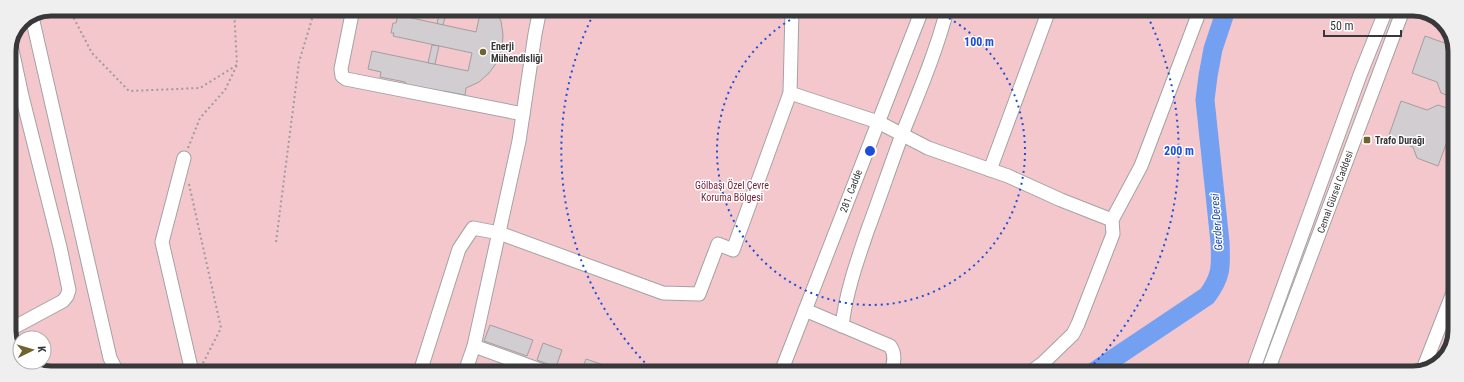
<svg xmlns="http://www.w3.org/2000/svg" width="1464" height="382" font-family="'Roboto Condensed',sans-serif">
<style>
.green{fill:#f3c7cc}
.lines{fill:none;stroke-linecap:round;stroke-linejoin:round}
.river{stroke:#74a0f1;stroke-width:19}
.building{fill:#d2cdd0;stroke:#a29ea0}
.minor-casing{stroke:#a4a2a5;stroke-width:15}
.path{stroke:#9e9b9f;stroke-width:2;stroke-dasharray:2 3;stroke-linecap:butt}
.minor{stroke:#fff;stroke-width:13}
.ring{fill:none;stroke:#1d4ed8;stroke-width:2;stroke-dasharray:2 4}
.poi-dot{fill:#726230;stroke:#fff;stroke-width:1.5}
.labels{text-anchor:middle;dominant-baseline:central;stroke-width:3;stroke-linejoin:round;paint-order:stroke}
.poi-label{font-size:10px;font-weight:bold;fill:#383739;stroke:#fff;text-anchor:start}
.park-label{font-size:10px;fill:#791c33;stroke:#fff}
.street-label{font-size:10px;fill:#383739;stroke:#fff}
.water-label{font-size:11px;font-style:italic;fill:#1745a3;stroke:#fff}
.rim{fill:none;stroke:#383739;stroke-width:5}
.centre{fill:#1d4ed8;stroke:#fff;stroke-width:2}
.ring-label{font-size:12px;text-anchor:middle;font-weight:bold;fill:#1d4ed8;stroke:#fff;stroke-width:3;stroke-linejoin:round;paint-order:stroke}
</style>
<rect width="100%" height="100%" fill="#efecf0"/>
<!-- green -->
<polygon class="green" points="51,9 1424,10 1445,23 1455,48 1454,342 1439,364 1413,373 40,372 25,362 44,362 44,338 20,338 20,359 9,334 9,51 21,21"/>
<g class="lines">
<!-- river -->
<path class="river" d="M 1092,373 L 1207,296 C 1222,276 1221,266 1220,242 L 1205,100 L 1208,76 L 1213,49 L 1226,10"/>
</g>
<!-- building -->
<g class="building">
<polygon points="440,9 447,9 443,25 437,24"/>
<polygon points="459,9 495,9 501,21 503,35 502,49 497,62 489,73 479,82 466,88 465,95 444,91 437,94 410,88 405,82 380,77 381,72 368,69 372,51 468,71 472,53 393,36 394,33 391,33 393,23 396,23 398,15 476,32 480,14"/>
<polygon points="1425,36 1450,45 1453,44 1455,48 1455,98 1441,93 1437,82 1412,73"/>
<polygon points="432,45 439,46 435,64 428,63"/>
<polygon points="1401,101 1427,110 1438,105 1455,111 1455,120 1438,166 1417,158 1413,147 1388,138"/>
<polygon points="490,325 533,340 527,356 484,341"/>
<polygon points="543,343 562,350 556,367 537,360"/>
<polygon points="586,359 624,372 581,372"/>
</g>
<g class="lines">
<!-- minor casing -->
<g class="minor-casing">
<g id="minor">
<polyline points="353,9 341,69 342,76 346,79 523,114"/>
<polyline points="32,17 110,358 117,372"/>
<polyline points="790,93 878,122 928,148 1008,176 1061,200 1112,220"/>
<polyline points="184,158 162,242 192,372"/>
<polyline points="990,170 1049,10"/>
<path d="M 805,310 L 890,346 C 896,354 894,363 891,372"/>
<path d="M 842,326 C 846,292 857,261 868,229 C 880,197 891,164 903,132 C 919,92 936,52 947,10"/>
<polyline points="9,330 63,301 67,296 69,290 60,247 22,96 11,45"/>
<polyline points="474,346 546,372"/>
<polyline points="1423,369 1454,290"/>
<polyline points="420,372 459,249 473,228 499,233 663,293 699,294 718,244 733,250 790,93 792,10"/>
<polyline points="465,372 474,346 519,141 535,34 540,9"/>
<polyline points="781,372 922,10"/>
<polyline points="1029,373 1043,363 1073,334 1078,324 1113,234 1112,220 1141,166 1200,10"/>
<polyline points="1252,373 1360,75 1386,10"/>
<polyline points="1267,373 1403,10"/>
</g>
</g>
<!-- path -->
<g class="path">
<polyline points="69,9 92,53 129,91 200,88 237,65 234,9"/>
<polyline points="188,148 200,118 225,90 237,65"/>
<polyline points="189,184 221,328 202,365"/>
<polyline points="276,242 299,62 315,9"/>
</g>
<!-- minor -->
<use href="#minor" class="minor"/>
</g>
<!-- distance rings -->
<g class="ring">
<path d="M933 10A154 154 0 1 1 809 10"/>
<path d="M653 371A309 309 0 0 1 595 11M1145 11A309 309 0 0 1 1087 371"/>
</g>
<!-- markers -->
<g class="poi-dot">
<circle cx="483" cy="52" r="4"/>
<rect x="1363" y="136" width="8" height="8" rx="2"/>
</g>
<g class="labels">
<!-- poi labels -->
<g class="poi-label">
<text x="491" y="46">Enerji<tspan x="491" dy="12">Mühendisliği</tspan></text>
<text x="1375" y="140">Trafo Durağı</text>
</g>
<!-- park labels -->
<g class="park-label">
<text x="732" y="185">Gölbaşı Özel Çevre<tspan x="732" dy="12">Koruma Bölgesi</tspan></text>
</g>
<!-- street labels -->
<g class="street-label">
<text transform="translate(851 191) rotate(-69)">281. Cadde</text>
<text transform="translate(1335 192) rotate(-70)">Cemal Gürsel Caddesi</text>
</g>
<!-- water labels -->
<g class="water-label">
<text transform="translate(1217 222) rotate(-94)">Gerder Deresi</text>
</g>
</g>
<!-- crop -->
<path d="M0 0H1464V382H0ZM51 16H1413A35 35 0 0 1 1448 51V331A35 35 0 0 1 1413 366H51A35 35 0 0 1 16 331V51A35 35 0 0 1 51 16Z" fill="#efefef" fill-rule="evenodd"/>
<path class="rim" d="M51 16H1413A35 35 0 0 1 1448 51V331A35 35 0 0 1 1413 366H51A35 35 0 0 1 16 331V51A35 35 0 0 1 51 16Z"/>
<circle cx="870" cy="151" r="6" class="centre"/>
<g class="ring-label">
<text x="979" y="46">100 m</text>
<text x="1179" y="155">200 m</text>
</g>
<!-- north arrow -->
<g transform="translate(32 350) rotate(85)"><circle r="19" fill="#ffffff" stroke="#afafb0"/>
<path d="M0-3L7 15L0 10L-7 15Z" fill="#726230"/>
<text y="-6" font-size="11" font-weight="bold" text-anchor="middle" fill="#383739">K</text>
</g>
<!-- scale -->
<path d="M1324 30v6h77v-6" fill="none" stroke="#383739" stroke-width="2"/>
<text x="1330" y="30" font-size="12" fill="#383739" stroke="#ffffff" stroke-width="3" paint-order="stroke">50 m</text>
</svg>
